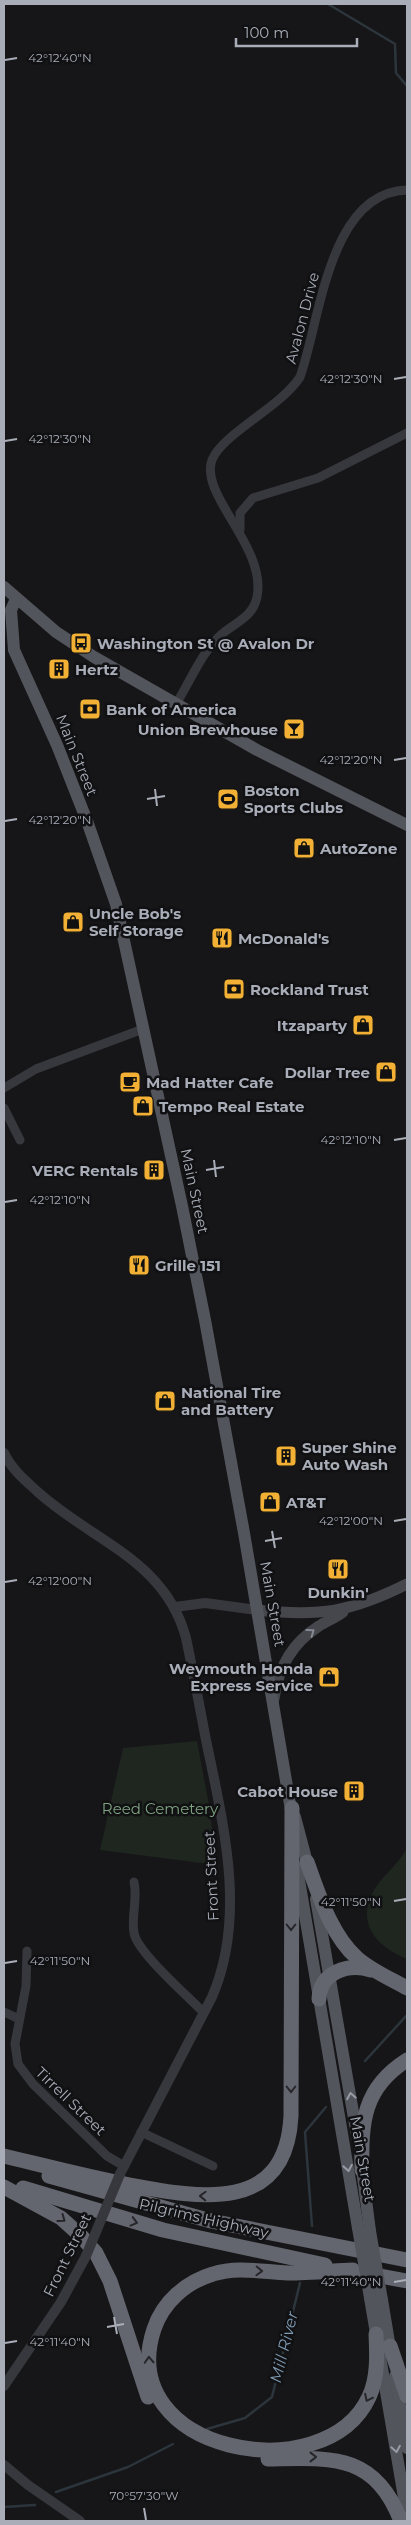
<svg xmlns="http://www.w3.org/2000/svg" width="411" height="2525" font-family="Montserrat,sans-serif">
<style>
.green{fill:#1e261f}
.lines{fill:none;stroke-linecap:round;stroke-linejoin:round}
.stream{stroke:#2c353c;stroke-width:2.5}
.minor{stroke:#37383d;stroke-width:9}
.tertiary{stroke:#37383d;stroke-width:10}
.secondary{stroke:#45474d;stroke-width:11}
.primary{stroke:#53555c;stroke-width:12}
.motorway{stroke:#63666e;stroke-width:15}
.tertiary-bridge{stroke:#37383d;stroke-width:10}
.primary-bridge{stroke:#53555c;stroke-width:12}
.oneway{stroke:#858993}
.oneway2{stroke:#26262a}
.oneway3{stroke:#979ba6}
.ticks{fill:none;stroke:#a8adb8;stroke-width:2}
.labels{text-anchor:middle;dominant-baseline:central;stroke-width:5;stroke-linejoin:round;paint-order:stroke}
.street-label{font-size:15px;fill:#a8adb8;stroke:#111113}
.poi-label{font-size:15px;font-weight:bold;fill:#a8adb8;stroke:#111113;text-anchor:start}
.park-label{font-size:15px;fill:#7fa381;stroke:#111113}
.water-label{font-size:16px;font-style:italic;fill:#7f9bb3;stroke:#111113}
.ticks-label{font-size:12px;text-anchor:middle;fill:#a8adb8;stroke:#111113;stroke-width:5;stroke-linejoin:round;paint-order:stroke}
</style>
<rect width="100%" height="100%" fill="#161618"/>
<!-- green -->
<g class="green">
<polygon points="197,1741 209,1805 217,1865 100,1850 123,1748"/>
<path d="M 407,1847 L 407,1959 C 375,1946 354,1921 376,1887 C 385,1873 401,1862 407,1847 Z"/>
</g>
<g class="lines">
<!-- stream -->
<g class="stream">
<polyline points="328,4 395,44 396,73 407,86"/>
<polyline points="365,2061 407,2015"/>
<polyline points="312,2226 305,2132 326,2107"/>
<polyline points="207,2429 245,2418 272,2397 300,2283"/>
<polyline points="56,2492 128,2467 173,2444"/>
<polyline points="4,2507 35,2505"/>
</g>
<!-- minor -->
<g class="minor">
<polyline points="240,530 240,513 253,498 318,478 407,433"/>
<path d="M 176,704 C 190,682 202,651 222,634 C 236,622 253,617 257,597 C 267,547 199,495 212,460 C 222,434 281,407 300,377 C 320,323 328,192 407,190"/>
<polyline points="4,1088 36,1069 143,1029"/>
<polyline points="4,1108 20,1140"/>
<path d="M 134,1882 C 138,1899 131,1916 134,1933 C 137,1952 188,1996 203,2012"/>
<polyline points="27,1951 26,1986 15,2044 18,2064 33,2084 107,2156 124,2166"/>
<polyline points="4,2012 19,2019"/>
<polyline points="141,2132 213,2166"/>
</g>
<!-- tertiary -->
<g class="tertiary">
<path d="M 4,1453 C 12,1470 26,1481 39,1493 C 94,1542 165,1560 186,1638 C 193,1671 199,1703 205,1735 C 222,1819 248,1914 212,1997 L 120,2174"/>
<polyline points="175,1607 205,1603 257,1610"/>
<polyline points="4,2386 61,2302 86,2256"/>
<polyline points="4,2465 28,2485 80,2521"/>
</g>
<!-- secondary -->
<g class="secondary">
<path d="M 257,1610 C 320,1617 351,1612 407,1584"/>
<path d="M 274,1699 C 278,1668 292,1643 319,1626 C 327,1621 335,1618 343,1612"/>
</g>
<!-- primary -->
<g class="primary">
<polyline points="4,587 56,632 94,657 257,750 407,825"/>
<polyline points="16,599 11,610 14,650 57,745 87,821 116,904 182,1206 205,1320 244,1533 292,1816"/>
<polyline points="295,1817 309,1870"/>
<polyline points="297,1868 358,2228"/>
<polyline points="316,1899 358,2141"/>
<polyline points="361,2161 370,2231"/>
<polyline points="370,2298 407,2515"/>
<polyline points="382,2300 391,2354"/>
<polyline points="395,2376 407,2448"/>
</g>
<!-- motorway -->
<g class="motorway">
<path d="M 307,1862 C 319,1895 331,1935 357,1958 C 372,1971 391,1979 407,1988"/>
<path d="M 319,1999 C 320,1972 348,1963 371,1970"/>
<path d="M 4,2156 C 46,2166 88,2177 130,2185 C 200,2198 286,2214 291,2116 L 292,1808"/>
<path d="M 362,2170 C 361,2122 363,2088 407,2060"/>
<polyline points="49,2176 211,2221 407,2260"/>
<polyline points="4,2187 61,2218 81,2236 96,2253 110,2281 148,2397"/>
<polyline points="23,2188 163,2230 325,2265"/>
<path d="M 353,2270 C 331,2271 309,2273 288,2273 C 263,2272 237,2266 213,2274 C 186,2282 163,2302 154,2329 C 113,2453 325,2492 369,2397 C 378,2378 377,2355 376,2334"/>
<polyline points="364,2273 407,2281"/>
<polyline points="390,2346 407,2396"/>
<path d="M 268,2459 C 330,2458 374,2452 401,2521"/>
</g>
<!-- tertiary-bridge -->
<polyline class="tertiary-bridge" points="86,2256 120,2174"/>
<!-- primary-bridge -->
<g class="primary-bridge">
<polyline points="358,2228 370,2298"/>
<polyline points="370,2231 382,2300"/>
</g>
</g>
<!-- one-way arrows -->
<defs><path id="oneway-chevron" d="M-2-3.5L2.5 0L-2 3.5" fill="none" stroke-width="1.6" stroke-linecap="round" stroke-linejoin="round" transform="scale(1.25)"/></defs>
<use class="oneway" href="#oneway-chevron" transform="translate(311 1632) rotate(-36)"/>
<g class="oneway2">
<use href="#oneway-chevron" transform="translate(291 1927) rotate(90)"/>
<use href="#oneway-chevron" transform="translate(291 2089) rotate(90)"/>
<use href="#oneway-chevron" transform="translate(203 2196) rotate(-178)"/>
<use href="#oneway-chevron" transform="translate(62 2219) rotate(36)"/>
<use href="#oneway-chevron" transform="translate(134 2222) rotate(15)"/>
<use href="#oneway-chevron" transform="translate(259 2271) rotate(2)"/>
<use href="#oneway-chevron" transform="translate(149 2360) rotate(-93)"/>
<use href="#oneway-chevron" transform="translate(368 2398) rotate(116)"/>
<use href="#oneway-chevron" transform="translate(313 2457)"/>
</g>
<g class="oneway3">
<use href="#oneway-chevron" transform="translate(351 2096) rotate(-100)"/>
<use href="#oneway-chevron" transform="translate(348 2168) rotate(80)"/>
<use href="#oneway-chevron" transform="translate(396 2449) rotate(80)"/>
</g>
<!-- ticks -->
<path class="ticks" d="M 5,60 L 17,58M 394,379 L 406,377M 5,441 L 17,439M 394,760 L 406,758M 155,789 L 157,806M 147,799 L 165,796M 5,821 L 17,819M 394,1140 L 406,1138M 214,1160 L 216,1177M 206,1170 L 224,1167M 5,1202 L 17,1200M 394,1521 L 406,1519M 272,1531 L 275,1548M 265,1541 L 282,1538M 5,1582 L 17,1580M 394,1901 L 406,1899M 5,1963 L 17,1961M 394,2282 L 406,2280M 114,2317 L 117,2334M 107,2327 L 124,2324M 5,2343 L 17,2341M 144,2508 L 146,2520"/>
<!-- icons -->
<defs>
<g id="bus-square" transform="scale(1.125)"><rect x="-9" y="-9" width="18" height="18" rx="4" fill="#f2b134" stroke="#111113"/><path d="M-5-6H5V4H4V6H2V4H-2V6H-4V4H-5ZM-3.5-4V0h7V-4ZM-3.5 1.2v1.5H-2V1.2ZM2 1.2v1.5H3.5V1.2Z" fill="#111"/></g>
<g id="building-square" transform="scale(1.125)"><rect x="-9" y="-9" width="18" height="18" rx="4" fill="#f2b134" stroke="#111113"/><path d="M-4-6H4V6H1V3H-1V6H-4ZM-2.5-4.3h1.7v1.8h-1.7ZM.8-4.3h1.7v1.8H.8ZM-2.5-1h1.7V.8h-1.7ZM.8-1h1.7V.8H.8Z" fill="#111"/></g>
<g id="bank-square" transform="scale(1.125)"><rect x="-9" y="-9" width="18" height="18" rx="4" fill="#f2b134" stroke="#111113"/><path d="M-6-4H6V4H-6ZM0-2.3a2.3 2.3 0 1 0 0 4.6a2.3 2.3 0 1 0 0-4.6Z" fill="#111"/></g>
<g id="bar-square" transform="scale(1.125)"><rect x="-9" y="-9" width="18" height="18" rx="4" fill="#f2b134" stroke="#111113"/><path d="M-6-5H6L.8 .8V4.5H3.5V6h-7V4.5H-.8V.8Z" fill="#111"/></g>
<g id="stadium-square" transform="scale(1.125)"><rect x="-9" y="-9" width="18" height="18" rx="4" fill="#f2b134" stroke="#111113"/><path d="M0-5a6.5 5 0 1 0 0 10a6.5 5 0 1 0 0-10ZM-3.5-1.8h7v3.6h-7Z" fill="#111"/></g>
<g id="shop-square" transform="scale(1.125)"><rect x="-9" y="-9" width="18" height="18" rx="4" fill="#f2b134" stroke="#111113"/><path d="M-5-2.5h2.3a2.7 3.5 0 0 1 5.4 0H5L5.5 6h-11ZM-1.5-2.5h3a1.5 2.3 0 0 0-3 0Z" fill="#111"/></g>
<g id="restaurant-square" transform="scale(1.125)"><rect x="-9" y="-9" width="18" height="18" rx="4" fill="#f2b134" stroke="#111113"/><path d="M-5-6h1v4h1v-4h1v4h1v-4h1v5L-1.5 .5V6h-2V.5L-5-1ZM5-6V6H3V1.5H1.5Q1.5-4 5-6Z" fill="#111"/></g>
<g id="cafe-square" transform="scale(1.125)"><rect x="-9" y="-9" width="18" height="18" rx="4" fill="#f2b134" stroke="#111113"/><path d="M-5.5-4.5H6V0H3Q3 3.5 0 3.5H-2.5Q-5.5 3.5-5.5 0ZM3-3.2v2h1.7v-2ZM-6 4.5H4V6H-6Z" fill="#111"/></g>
</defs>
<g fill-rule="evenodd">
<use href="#bus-square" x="81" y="643"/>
<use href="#building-square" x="59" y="669"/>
<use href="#bank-square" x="90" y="709"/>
<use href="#bar-square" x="294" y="729"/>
<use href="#stadium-square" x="228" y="799"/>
<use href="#shop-square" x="304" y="848"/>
<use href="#shop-square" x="73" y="922"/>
<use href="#restaurant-square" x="222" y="938"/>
<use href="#bank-square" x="234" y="989"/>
<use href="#shop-square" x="363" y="1025"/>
<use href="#shop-square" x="386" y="1072"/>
<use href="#cafe-square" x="130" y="1082"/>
<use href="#shop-square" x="143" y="1106"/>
<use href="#building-square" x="154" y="1170"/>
<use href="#restaurant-square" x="139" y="1265"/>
<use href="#shop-square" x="165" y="1401"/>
<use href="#building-square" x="286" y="1456"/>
<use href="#shop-square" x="270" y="1502"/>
<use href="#restaurant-square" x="338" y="1569"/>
<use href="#shop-square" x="329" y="1677"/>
<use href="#building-square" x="354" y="1791"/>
</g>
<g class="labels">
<!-- street labels -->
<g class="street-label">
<text transform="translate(302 318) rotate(-75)">Avalon Drive</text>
<text transform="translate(77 755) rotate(68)">Main Street</text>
<text transform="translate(195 1191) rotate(78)">Main Street</text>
<text transform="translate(273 1604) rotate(80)">Main Street</text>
<text transform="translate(211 1876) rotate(-93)">Front Street</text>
<text transform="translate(71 2101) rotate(44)">Tirrell Street</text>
<text transform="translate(363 2159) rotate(80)">Main Street</text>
<text transform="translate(204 2218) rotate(13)">Pilgrims Highway</text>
<text transform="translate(67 2255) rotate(-64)">Front Street</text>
</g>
<!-- poi labels -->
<g class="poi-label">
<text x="97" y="643">Washington St @ Avalon Dr</text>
<text x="75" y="669">Hertz</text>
<text x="106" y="709">Bank of America</text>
<text x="278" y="729" text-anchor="end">Union Brewhouse</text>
<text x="244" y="790">Boston<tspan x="244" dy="17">Sports Clubs</tspan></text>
<text x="320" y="848">AutoZone</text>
<text x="89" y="913">Uncle Bob's<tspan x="89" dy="17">Self Storage</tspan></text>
<text x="238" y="938">McDonald's</text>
<text x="250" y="989">Rockland Trust</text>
<text x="347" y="1025" text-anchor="end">Itzaparty</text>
<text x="370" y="1072" text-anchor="end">Dollar Tree</text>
<text x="146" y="1082">Mad Hatter Cafe</text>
<text x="159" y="1106">Tempo Real Estate</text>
<text x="138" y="1170" text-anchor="end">VERC Rentals</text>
<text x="155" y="1265">Grille 151</text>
<text x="181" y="1392">National Tire<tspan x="181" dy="17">and Battery</tspan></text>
<text x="302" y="1447">Super Shine<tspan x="302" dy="17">Auto Wash</tspan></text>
<text x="286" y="1502">AT&amp;T</text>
<text x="338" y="1592" text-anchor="middle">Dunkin'</text>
<text x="313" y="1668" text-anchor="end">Weymouth Honda<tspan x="313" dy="17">Express Service</tspan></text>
<text x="338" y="1791" text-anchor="end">Cabot House</text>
</g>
<!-- park labels -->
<g class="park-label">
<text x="160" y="1808">Reed Cemetery</text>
</g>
<!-- water labels -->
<g class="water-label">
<text transform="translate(284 2347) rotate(-76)">Mill River</text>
</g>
</g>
<g class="ticks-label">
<text x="60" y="62">42°12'40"N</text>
<text x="351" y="383">42°12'30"N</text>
<text x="60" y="443">42°12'30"N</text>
<text x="351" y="764">42°12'20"N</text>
<text x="60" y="824">42°12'20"N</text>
<text x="351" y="1144">42°12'10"N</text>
<text x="60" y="1204">42°12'10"N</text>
<text x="351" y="1525">42°12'00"N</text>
<text x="60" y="1585">42°12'00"N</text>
<text x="351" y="1906">42°11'50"N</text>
<text x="60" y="1965">42°11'50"N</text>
<text x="351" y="2286">42°11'40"N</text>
<text x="60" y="2346">42°11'40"N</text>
<text x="144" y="2500">70°57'30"W</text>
</g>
<!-- border -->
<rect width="411" height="2525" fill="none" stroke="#a8adb8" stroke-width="10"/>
<!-- scale -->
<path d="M236 38v8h121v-8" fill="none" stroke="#a8adb8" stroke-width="2.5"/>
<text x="244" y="38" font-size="15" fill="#a8adb8" stroke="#111113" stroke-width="4" paint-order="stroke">100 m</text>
</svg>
